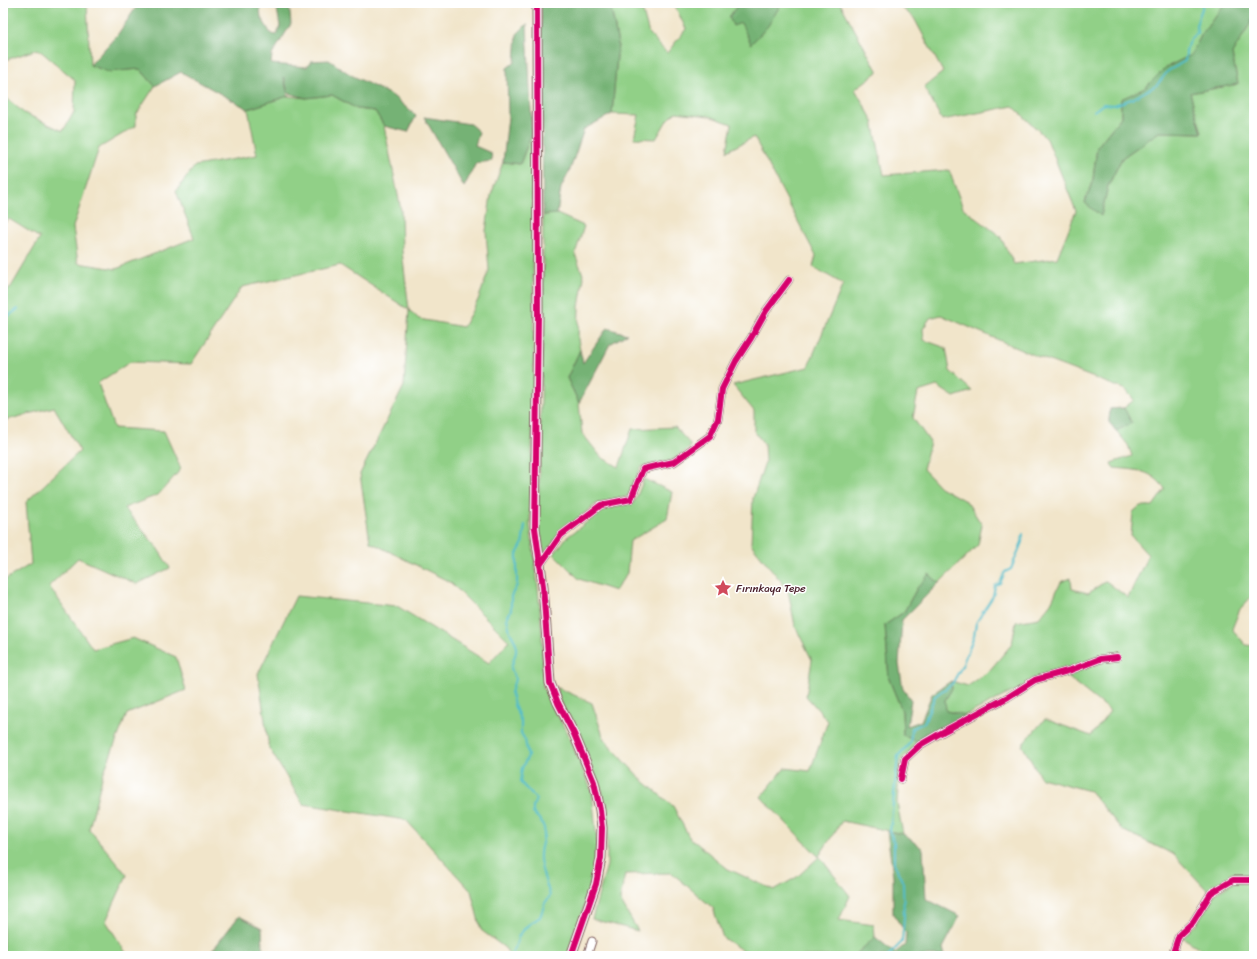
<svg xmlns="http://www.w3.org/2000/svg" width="1257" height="959" font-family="Sriracha,sans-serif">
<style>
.green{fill:#91d087;stroke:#6e7859}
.forest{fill:#74b274;stroke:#5f6850}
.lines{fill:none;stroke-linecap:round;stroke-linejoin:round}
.stream{stroke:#51bdcc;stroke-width:2}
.minor-casing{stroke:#846463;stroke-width:9}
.tertiary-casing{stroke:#846463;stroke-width:11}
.minor{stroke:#fff;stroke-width:7}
.tertiary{stroke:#fff;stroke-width:9}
.cycleway-casing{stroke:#fff;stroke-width:8}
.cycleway{stroke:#d6006c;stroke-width:6}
.labels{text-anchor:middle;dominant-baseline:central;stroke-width:3;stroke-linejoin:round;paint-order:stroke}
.poi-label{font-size:11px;fill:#4a1f2b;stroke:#fff;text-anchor:start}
</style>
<rect width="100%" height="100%" fill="#fff"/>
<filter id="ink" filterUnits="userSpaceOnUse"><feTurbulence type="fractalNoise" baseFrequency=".025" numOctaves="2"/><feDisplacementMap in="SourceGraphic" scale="8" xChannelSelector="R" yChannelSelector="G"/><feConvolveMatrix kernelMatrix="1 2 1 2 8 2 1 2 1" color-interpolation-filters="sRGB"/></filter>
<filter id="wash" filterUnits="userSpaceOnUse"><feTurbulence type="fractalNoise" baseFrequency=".012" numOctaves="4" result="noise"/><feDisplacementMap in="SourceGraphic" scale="16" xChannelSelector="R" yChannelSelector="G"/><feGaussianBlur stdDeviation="0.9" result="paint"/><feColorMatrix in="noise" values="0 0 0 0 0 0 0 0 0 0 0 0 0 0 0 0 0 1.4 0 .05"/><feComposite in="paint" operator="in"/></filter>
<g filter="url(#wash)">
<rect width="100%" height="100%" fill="#f1e5ca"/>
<!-- green -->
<g class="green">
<polygon points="3,3 87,3 90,65 108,72 140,69 155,86 136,115 136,126 99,148 73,227 78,263 116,269 194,238 176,191 195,166 257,155 248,109 288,96 306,98 332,95 357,109 375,111 384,126 401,210 402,251 409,310 419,319 463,327 478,300 489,270 486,231 491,195 503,162 520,164 532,133 534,380 530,524 538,587 542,633 543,687 568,735 592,792 597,842 591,883 581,918 567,956 510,956 505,948 481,930 471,891 406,820 303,804 269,748 258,674 296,596 397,606 489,663 509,641 450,582 370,542 360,474 404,386 409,310 340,265 242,287 191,364 130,362 98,383 114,428 164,431 181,469 158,495 124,508 156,546 170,568 137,584 78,558 49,586 93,649 133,638 176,657 186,690 127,714 103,774 89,829 127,875 106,921 128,956 3,956 3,581 31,564 26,502 80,451 54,407 3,421 3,292 11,287 40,238 9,219 3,224 3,95 24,113 63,131 74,112 75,80 38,49 3,61"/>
<path d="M 610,3 L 618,3 L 643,12 L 649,34 L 667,53 L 686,29 L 675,6 L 671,3 L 840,3 L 878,72 L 855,89 L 873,121 L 884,175 L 949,170 L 963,208 L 1000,236 L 1014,264 L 1057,258 L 1076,211 L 1047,139 L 1013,106 L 942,120 L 924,87 L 943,72 L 914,18 L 896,3 L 1225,3 L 1202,34 L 1191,55 L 1165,68 L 1146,88 L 1121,99 L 1121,117 L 1097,147 L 1093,179 L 1085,202 L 1101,215 L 1108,186 L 1122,158 L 1159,132 L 1202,133 L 1190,93 L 1238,84 L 1232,54 L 1254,17 L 1254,594 L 1240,609 L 1232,629 L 1246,645 L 1254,646 L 1254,877 L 1208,891 L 1173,854 L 1122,830 L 1090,791 L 1041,778 L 1022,745 L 1045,719 L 1091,736 L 1110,711 L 1065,675 L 1101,662 L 1098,657 L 1006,695 L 966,715 L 946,711 L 945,700 L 952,689 L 951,681 L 968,686 L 989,671 L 1012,644 L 1016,622 L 1039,618 L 1051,603 L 1061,582 L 1071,578 L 1072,589 L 1088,593 L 1106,581 L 1128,598 L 1148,555 L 1131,536 L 1133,512 L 1140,506 L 1153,506 L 1165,489 C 1151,469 1136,470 1113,468 L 1111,463 L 1132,456 L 1128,445 L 1109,422 L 1110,409 L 1124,408 L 1134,400 L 1126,390 L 1031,354 L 941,315 L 930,318 L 923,329 L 924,340 L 946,348 L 950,371 L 972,391 L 954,397 L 937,386 L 918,392 L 913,418 L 930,442 L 923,469 L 940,487 L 967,502 L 982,525 L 978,545 L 939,583 L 929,575 L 917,588 L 904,612 L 885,625 L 889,679 L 902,711 L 903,735 L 919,743 L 900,761 L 897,803 L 903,834 L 842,821 L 819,856 L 850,896 L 839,920 L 874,925 L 875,937 L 854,956 L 751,956 L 723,938 L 713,908 L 672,873 L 625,874 L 620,900 L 638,931 L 592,919 L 607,865 L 607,831 L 602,790 L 560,702 L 556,687 L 592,703 L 604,739 L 641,779 L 673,806 L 689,837 L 728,869 L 774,890 L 797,877 L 819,857 L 761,797 L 785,768 L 810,771 L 828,721 L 806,696 L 812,660 L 795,626 L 788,590 L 751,544 L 753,498 L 765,462 L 764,444 L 754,431 L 754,411 L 733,385 L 808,367 L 843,284 L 813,267 L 816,256 L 754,137 L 727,151 L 732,124 L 709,116 L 676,112 L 666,122 L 656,139 L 634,138 L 639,115 L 612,114 L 618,44 Z"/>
<polygon points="557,214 584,226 575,254 584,277 579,307 578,339 580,350 567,378 579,403 582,433 601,457 619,467 632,429 675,427 690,444 690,448 673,460 641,467 629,496 596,504 560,533 542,559 538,533 543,310 543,215"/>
<polygon points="644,479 672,492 667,519 630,541 627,573 615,591 579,579 554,554 566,538 603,510 635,501"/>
<polygon points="1233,883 1254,883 1254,956 1212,956 1182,937 1196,924 1213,895"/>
</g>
<!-- forest -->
<g class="forest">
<polygon points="139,3 259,3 261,17 271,34 277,35 280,26 276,3 289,3 291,24 272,55 271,64 307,67 311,61 329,60 351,75 393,96 416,116 408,132 384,126 375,111 357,109 332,95 306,98 288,93 284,77 288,96 248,109 181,72 155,86 140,69 108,72 90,65 118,34"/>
<polygon points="541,3 610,3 618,44 612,114 584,129 570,170 561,188 557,214 543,215"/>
<polygon points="739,3 780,3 781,4 768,26 751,44 741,23 733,26 729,17"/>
<polygon points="1225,3 1254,3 1254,17 1232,54 1238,84 1190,93 1202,133 1159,132 1122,158 1108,186 1101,216 1085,203 1093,179 1097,147 1121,117 1121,99 1145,88 1165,68 1191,55 1202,34"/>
<polygon points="527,24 532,133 520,164 503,162 508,117 507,68 515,62 517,34"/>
<polygon points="424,117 470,124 479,132 475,146 491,153 492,161 476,163 464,187"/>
<polygon points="607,328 627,334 610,344 579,403 567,378 580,350 583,363"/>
<polygon points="1124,408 1132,423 1116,431 1109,422 1110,409"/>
<polygon points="929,574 939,583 902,620 899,664 903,689 911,700 907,726 921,721 932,694 951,681 952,689 945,700 946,711 966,715 919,743 903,735 902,711 889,679 885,625 904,612 917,588"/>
<polygon points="887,831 903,834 923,849 926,899 960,916 943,948 945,956 854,956 875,937 895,953 905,945 906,933 893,914 893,876"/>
<polygon points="239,916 262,928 263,956 208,956"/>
</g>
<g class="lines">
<!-- stream -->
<g class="stream">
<path d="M 1094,111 L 1103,104 L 1114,105 L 1132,99 L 1157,85 L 1168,71 L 1185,61 C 1187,48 1186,40 1197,33 L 1196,25 L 1204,3"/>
<polyline points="3,320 18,309"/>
<path d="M 511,956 L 516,945 L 519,935 L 528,925 L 540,917 L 545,903 L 550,896 C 547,884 541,872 540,859 C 538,838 555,832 533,813 L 533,807 L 536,799 L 520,782 L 522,768 L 528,756 L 525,740 L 521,733 L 521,722 L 514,705 L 511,693 L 515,679 L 511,668 L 516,652 L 516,643 L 510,632 L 507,618 L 511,610 L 511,596 L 517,585 L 517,554 L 522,545 L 525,525"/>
<polyline points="888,956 902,942 904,917 903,883 894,863 894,842 890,832 898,756 910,743 912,728 924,723 935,696 952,684 962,666 974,636 976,623 993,596 995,586 1000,583 1005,572 1011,569 1022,542 1023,534"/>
</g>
</g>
</g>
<g filter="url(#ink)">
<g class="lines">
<!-- minor casing -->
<g class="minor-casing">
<g id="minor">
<polyline points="540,565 561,535 601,505 631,499 643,469 674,462 710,436 718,419 722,389 736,361 751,338 766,311 789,280"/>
<polyline points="901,779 905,759 920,745 946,730 1008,697 1035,680 1071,670 1100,659 1117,657"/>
<polyline points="585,956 588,953 592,941"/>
<polyline points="1172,956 1179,935 1193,922 1211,893 1233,880 1254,880"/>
</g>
</g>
<!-- tertiary casing -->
<g class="tertiary-casing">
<polyline id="tertiary" points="537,3 538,315 535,528 543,586 550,683 558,703 574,734 594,782 600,810 602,828 601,858 596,884 571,956"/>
</g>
<!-- minor -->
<use href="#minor" class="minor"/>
<!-- tertiary -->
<use href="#tertiary" class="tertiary"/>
<!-- cycleway casing -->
<g class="cycleway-casing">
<g id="cycleway">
<polyline points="537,3 538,315 535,528 543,586 550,683 558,703 574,734 594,782 600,810 602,828 601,858 596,884 571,956"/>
<polyline points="540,565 561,535 601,505 631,499 643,469 674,462 710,436 718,419 722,389 736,361 751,338 766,311 789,280"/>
<polyline points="901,779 905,759 920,745 946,730 1008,697 1035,680 1071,670 1100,659 1117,657"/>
<polyline points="1172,956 1179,935 1193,922 1211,893 1233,880 1254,880"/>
</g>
</g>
<!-- cycleway -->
<use href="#cycleway" class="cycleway"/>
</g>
</g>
<!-- icons -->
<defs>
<g id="sight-bare" transform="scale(1.38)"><path d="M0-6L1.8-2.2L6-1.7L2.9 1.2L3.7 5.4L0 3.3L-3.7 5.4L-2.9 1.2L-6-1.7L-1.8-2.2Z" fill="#d1495b" stroke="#fff" stroke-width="2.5" paint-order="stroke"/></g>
</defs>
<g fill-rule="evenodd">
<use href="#sight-bare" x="723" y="588"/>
</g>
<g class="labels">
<!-- poi labels -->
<g class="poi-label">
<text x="736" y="588">Fırınkaya Tepe</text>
</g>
</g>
<!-- margin -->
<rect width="1257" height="959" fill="none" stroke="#fff" stroke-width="16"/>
</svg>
